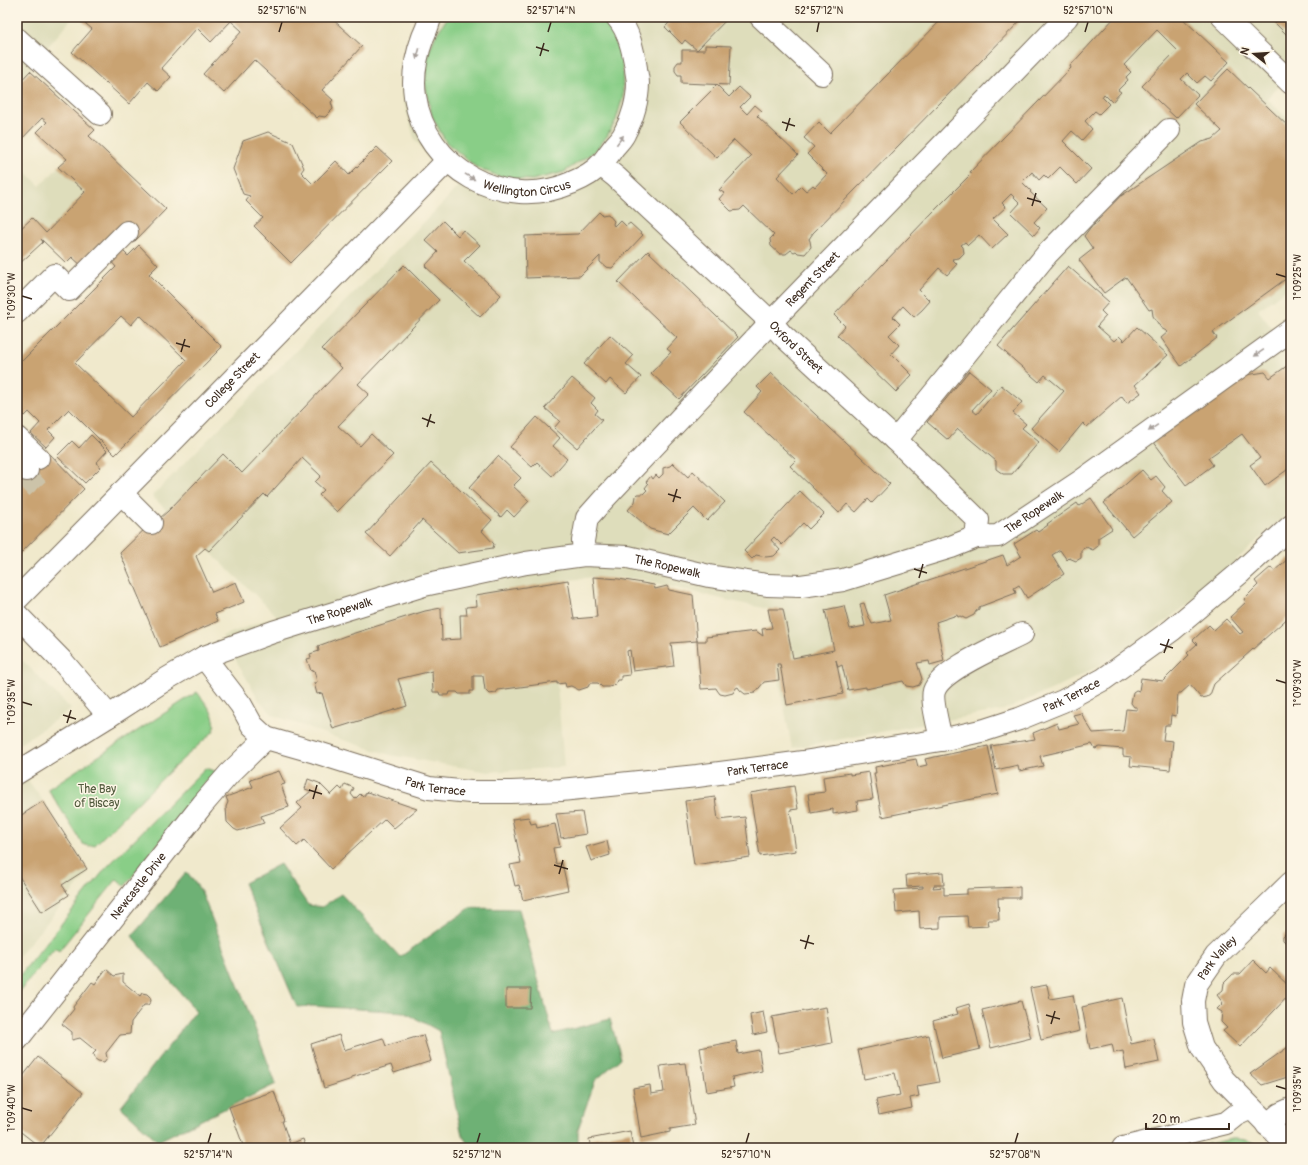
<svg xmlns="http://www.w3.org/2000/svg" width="1308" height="1165" font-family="Pangolin,sans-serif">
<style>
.built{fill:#deddbb}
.green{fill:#89ce87;stroke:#627c52}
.forest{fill:#6eb174;stroke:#546e49}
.building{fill:#c9a372;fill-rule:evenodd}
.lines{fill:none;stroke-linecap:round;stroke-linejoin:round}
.minor-tunnel{stroke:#ccc3a9;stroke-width:22;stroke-dasharray:22 11;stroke-linecap:butt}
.minor-casing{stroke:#7a6d5b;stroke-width:24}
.minor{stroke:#fff;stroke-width:22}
.oneway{fill:#a79f9a}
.ticks{fill:none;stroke:#3b2a1e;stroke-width:1.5}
.labels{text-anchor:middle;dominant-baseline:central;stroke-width:3;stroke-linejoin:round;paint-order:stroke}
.street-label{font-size:12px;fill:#3b2a1e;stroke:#fcf5e5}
.park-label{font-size:12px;fill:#525b3e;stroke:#fcf5e5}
.neatline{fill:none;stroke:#3b2a1e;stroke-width:1.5}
.ticks-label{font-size:10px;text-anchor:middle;fill:#3b2a1e}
</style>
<rect width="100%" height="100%" fill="#fcf5e5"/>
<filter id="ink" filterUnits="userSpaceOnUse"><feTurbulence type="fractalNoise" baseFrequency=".025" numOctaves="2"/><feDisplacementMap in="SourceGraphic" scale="8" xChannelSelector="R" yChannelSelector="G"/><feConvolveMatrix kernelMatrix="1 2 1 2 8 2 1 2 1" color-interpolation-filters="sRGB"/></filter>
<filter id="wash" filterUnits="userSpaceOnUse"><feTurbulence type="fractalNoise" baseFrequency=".012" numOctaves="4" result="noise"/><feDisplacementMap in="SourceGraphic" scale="16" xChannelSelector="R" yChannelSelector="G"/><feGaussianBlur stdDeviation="0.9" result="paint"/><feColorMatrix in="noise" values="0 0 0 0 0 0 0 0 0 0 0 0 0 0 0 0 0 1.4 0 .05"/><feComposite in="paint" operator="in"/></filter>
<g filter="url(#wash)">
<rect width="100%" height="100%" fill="#f0e9cc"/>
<!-- built -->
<g class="built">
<polygon points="17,17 73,17 17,83"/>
<polygon points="418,17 1291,17 1291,73 1267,99 1291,122 1291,286 1258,310 1291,353 1291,510 1186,606 1130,647 1097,667 1053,689 1003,710 792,748 779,680 768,609 726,600 686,590 640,579 592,577 543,584 557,684 564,767 488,772 390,755 337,738 273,715 259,700 222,636 277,616 152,496 441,205 460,184 442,170 428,156 414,138 403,99 402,76 405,53"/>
<polygon points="89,136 166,209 127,232 83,267 72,257 66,263 43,242 17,266 17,163 40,186"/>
<polygon points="17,655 71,709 17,746"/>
<polygon points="17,765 43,801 89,872 17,958"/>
</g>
<!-- green -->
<g class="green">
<polygon points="448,17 600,17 611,31 622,59 623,96 616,120 607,136 595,151 564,172 532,180 503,178 476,167 446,142 432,116 425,83 428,54 436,35"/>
<path d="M 197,692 C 206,704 219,717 213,732 L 174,767 L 95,845 L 89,846 L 83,844 L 48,789 Z"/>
<polygon points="205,768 217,772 205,783 125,886 117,879 59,951 55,948 17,995 17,979 106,868"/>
<path d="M 1232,1139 C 1244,1139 1252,1140 1260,1148 L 1190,1148 Z"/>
</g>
<!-- forest -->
<g class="forest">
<polygon points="280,864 308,905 322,907 341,894 400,957 470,908 519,909 553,1034 610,1019 621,1058 595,1081 578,1129 578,1148 473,1148 469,1146 462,1135 439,1031 404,1012 312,1006 297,1007 244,883"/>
<polygon points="187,872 201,891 253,1023 276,1084 158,1141 121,1107 196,1011 132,936"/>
</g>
<g id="blocks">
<!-- building -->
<g class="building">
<polygon points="80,17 330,17 362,46 322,90 333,100 331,102 333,109 325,117 319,116 317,118 254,60 224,93 203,74 242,31 231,21 211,42 197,28 161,68 171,77 158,91 148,82 129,104 72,52 92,29 79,18"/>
<polygon points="664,17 729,17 697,50 705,50 705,45 731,46 729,85 681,83 681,75 678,75 675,71 675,66 678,62 682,62 682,50 697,50 685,40 682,44 665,27 669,23"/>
<polygon points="944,17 954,17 957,20 959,17 1024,17 813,233 809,239 810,241 811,247 805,254 798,253 796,251 794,252 791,250 786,254 780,254 771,246 770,239 774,235 744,206 740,210 731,211 719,199 724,193 719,190 751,156 734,140 717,158 680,122 717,85 729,97 739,87 750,97 740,107 747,114 755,105 762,111 757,116 798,155 777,177 793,194 801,186 806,191 813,185 815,187 827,174 807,154 814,147 804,138 819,122 830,133"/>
<polygon points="1115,17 1181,17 1229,62 1211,81 1205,76 1197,83 1187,73 1181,79 1198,95 1176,118 1142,86 1177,50 1157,30 1124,65 1131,72 1126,77 1128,80 1118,90 1121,92 1112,102 1104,94 1102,97 1109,104 1099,114 1095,111 1085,121 1092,129 1082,140 1072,131 1063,141 1091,169 1077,184 1060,167 1048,179 1044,175 1039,180 1032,172 1022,182 1031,191 1030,192 1047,208 1034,222 1040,228 1034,235 1011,213 1020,203 1011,194 1002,203 1006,207 993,219 1008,234 992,249 979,235 968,245 965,242 961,245 963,247 964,253 959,258 952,259 957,264 947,275 939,268 919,290 930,301 922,310 914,317 903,306 893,317 900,324 889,335 899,345 891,354 912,375 896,392 837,335 845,326 834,315 933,212 972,173 970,172 1071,68 1070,66"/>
<polygon points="1269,17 1291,17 1291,39"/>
<polygon points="1228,69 1291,129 1291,275 1213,332 1217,338 1181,366 1161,338 1168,332 1161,328 1153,316 1152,309 1149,310 1126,277 1104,293 1079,260 1093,249 1084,236 1090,228 1099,221 1094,215 1118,192 1121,196 1202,142 1213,139 1222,131 1194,104"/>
<polygon points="30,71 95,130 89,136 166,209 135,241 121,227 83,267 72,257 66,263 41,239 43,242 17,266 17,232 32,218 46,233 85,192 58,167 67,159 37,132 47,122 42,118 17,144 17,85"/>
<polygon points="268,132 293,143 304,168 301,172 313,184 336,161 349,175 377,147 392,161 291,263 254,226 263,218 246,201 250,196 243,194 233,169 243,141"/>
<polygon points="599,212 602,215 608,214 614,221 613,224 614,226 620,220 626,226 630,223 643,235 612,268 606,267 600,262 600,256 580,276 526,278 525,236 578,234"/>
<polygon points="443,221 458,236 463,230 480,245 464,261 501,295 480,317 425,266 438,252 425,240"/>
<path d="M 139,245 L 158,265 L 149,274 L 222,347 L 115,455 L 69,409 L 48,430 L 55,437 L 46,447 L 31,433 L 40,423 L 29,412 L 25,416 L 17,408 L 17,366 L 116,267 L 109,259 L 120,248 L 128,256 ZM 140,315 L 186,360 L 131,417 L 75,363 L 121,316 L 131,325 Z"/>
<polygon points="648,251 738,337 679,399 651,373 671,352 667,349 677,338 618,282"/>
<polygon points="404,265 439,300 358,384 369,394 338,426 360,446 371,434 393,455 337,512 319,495 324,490 315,482 321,476 302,458 267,497 264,494 209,551 205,548 196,556 212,592 236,582 244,602 215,614 218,621 160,647 120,553 151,523 159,519 168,511 223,454 242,473 342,368 322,349"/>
<polygon points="1068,266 1109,302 1101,311 1106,316 1097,326 1114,341 1119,336 1124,341 1137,327 1168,355 1135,385 1141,393 1127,403 1122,396 1087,427 1083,423 1059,452 1031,428 1064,391 1045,375 1039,382 998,346"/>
<polygon points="610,335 633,356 626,364 641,377 626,393 610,379 606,384 584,364"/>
<polygon points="1291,363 1291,467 1265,486 1250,465 1260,458 1242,434 1208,458 1213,465 1186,485 1153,441 1240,376 1265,372 1270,378"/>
<polygon points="969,371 991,389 972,410 977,414 1001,385 1022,402 1013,413 1026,424 1022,428 1039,442 1012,474 1003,474 996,469 996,461 958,429 948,440 927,422"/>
<polygon points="771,373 890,484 872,503 868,499 856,512 847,504 839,513 790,466 796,460 744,412 762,392 757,387"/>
<polygon points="572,378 595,398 591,403 598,410 595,414 602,420 577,448 554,428 560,421 545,408"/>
<polygon points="537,417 560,438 553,446 567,459 552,476 537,462 532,467 510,447"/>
<polygon points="91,435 107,451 96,463 101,467 85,483 57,456 72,441 79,448"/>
<polygon points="46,450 84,489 17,557 17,474 38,458"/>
<polygon points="498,456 521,478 513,486 529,501 514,517 507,510 501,517 469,488"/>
<polygon points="431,463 492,520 482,531 494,544 493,548 458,553 422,520 390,556 366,534"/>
<polygon points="673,463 688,477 693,471 725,502 707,521 694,508 668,534 650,529 628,510 635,502 636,496 638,494 643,494 647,490 645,488 648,484 646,482 651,476 653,479 656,475 659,478 663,474 663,468 670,466"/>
<polygon points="1142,470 1151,480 1156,476 1165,487 1162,491 1172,502 1132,536 1104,503"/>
<polygon points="800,491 824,514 809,529 803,523 782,545 774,537 771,540 780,550 774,556 766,557 756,555 752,559 744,551"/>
<polygon points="1091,498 1112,529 1098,538 1098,546 1093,550 1086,547 1081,550 1081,558 1076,561 1069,558 1067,560 1060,550 1052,555 1064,574 1027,598 1019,585 1014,588 1016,593 979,607 979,609 976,611 974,615 966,619 960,616 958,617 957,615 936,622 944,661 930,665 929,661 917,663 922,679 919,685 913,687 906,686 903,681 866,689 866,687 848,690 842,665 838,667 836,660 843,694 787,705 780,664 777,664 779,680 764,682 755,693 745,694 740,690 738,687 736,688 733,693 725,695 720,694 717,690 716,688 701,689 697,641 706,641 706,637 756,631 763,636 762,629 772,628 768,609 783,609 793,658 834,650 825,610 844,606 850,629 865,626 860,604 864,603 868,615 872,624 891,620 884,595 1003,555 1007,565 1021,556 1014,544 1036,530 1038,532 1048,525 1047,524 1077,503 1079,506"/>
<polygon points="1289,558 1291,560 1291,615 1214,684 1210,695 1207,697 1201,698 1190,685 1181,693 1178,693 1176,716 1171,715 1170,725 1165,725 1163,740 1173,741 1170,770 1130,766 1131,757 1123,756 1123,749 1100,747 1095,749 1092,744 1040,756 1043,766 1019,771 1018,765 996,770 991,746 1035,739 1033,733 1057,723 1059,729 1079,724 1073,715 1081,713 1093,733 1123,731 1126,709 1137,710 1137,707 1134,707 1131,703 1133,692 1136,690 1139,691 1141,678 1163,681 1189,655 1187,653 1197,644 1193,640 1209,625 1214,630 1226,619 1240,634 1243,632 1230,617 1246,602 1244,599 1258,585 1255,581 1271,567 1274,571"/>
<polygon points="593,577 619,579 654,585 655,589 667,586 669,590 693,595 697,641 671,643 674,666 633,671 630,650 627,651 630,675 621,676 621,680 617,680 615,685 609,687 602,687 598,683 590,683 588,687 579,690 571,686 566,687 565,683 557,684 557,682 498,690 496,693 489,694 485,690 483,676 473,676 473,691 470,691 470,694 459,694 457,692 450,692 449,695 440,695 439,692 433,692 432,671 398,679 407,706 333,729 322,693 317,694 314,683 317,682 314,670 311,671 307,659 311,658 310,654 319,651 318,646 345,636 425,611 441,608 442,640 461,639 460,615 467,615 466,607 477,606 476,595 568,580 574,619 597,617"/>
<polygon points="988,746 998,794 882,817 874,773 876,773 875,767 916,759 918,767 927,765 925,759"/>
<polygon points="279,771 285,784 281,785 289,807 261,816 264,823 238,831 234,829 227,822 226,807 228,802 226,797 253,787 250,780"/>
<polygon points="869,772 873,799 857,801 858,810 833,814 833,809 811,813 808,794 825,792 823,777 850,773 850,775"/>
<polygon points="308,779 319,783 331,795 339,787 342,790 345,784 354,788 351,794 355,799 360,794 363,797 367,792 417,809 394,828 385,819 331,869 304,840 297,846 280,828 302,808 297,803 311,791 305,789"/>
<polygon points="794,786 798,809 790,810 796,851 760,856 750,793"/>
<polygon points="715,797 718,820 745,817 750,857 694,865 685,801"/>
<polygon points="43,801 87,869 62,885 69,895 42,912 17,873 17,818"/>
<polygon points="582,812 586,834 561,838 556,814"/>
<polygon points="529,817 531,824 536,823 537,828 555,824 560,847 553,848 556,864 562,863 568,890 523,900 519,885 515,886 510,865 521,863 512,819"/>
<polygon points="607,841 610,855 591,861 586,847"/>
<polygon points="943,872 944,885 934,885 933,888 944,887 944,895 967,894 967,889 1020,887 1020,898 998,898 999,920 988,920 989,926 968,927 967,916 940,917 940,928 920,929 919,911 896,913 894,890 923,888 923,886 907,887 906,875"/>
<polygon points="1288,931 1291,931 1291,948 1283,940 1283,936"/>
<polygon points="1253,960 1266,973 1270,968 1291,988 1291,993 1240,1047 1223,1031 1227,1028 1221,1022 1222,1012 1217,1009 1223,1003 1217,995 1223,990 1224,983 1233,974 1240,974"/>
<polygon points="106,969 114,976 123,974 123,982 140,996 142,993 147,994 150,997 151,1001 148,1005 144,1005 131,1022 130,1034 120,1035 106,1053 107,1058 104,1062 98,1061 94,1058 93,1054 96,1051 80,1038 72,1040 72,1032 62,1024 74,1009 73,1007 92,982 95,984"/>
<polygon points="1047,985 1050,999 1073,995 1080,1031 1041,1040 1030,988"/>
<polygon points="506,989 531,989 530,1008 506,1008"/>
<polygon points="1122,998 1131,1044 1154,1039 1159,1062 1126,1069 1123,1051 1114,1053 1112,1044 1090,1049 1082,1007"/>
<polygon points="1021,1001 1031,1038 991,1048 982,1010"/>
<polygon points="969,1004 980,1049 942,1058 933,1021 958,1014 956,1008"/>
<polygon points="826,1007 832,1043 779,1053 772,1017"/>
<polygon points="763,1012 767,1032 753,1035 750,1015"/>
<polygon points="339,1035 344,1050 383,1038 386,1046 423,1035 431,1061 394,1073 391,1065 352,1077 352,1079 324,1088 311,1044"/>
<polygon points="929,1035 939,1082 917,1086 919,1096 910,1098 912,1108 879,1115 876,1100 900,1095 895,1073 864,1079 858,1050"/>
<polygon points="736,1041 738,1054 759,1050 762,1071 732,1077 734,1087 707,1092 700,1048"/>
<polygon points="1291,1045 1291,1076 1262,1085 1250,1074"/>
<polygon points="38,1057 83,1093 40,1147 17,1129 17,1071 23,1076"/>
<polygon points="685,1063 695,1125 670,1129 670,1132 641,1138 633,1088 650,1085 651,1094 664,1092 660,1066"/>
<polygon points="274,1091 284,1121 282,1121 290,1144 303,1139 306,1148 244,1148 229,1107"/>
<polygon points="630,1131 633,1148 591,1148 589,1139"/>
</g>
</g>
</g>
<g filter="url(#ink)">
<use href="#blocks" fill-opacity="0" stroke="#7a6d5b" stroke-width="1"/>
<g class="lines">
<!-- minor-tunnel -->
<polyline class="minor-tunnel" points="22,488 46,466"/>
<!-- minor casing -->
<g class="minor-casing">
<g id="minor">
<path id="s1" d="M 430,17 C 429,24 426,30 423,37 C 416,56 412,76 415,96 C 425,169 504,212 571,183 C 581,179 594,172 601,164 C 606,159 610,152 614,147 C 618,142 623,138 625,132 C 633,118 638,99 638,83 C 638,78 636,73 636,68 C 633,50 629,31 617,17"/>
<polyline points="761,17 822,74"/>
<polyline points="1223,17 1291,83"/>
<polyline points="17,39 100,114"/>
<path id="s2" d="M 601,165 L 616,177 L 771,322 L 782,335 L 896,440 L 978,520 L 976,537"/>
<polyline points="17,312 54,275 69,290 127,232"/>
<polyline points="17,438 38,458"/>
<polyline points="896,440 1047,254 1169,130"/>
<polyline points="17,460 27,470"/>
<polyline points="121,493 151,523"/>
<path id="s3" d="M 584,555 L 583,541 L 587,518 L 603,500 L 771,322 L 1067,17"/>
<path id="s4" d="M 17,599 L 100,515 L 447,161"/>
<polyline points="17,615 62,661 109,716"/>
<path id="s5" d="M 204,657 L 241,705 L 252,725 L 266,738 L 315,752 L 429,788 L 470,792 L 511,792 L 561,790 L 697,776 L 803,762 L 941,740 L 985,730 L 1019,719 L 1063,701 L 1104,679 L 1172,630 L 1241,572 L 1291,526"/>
<path d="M 941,740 C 939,728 931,701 934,691 C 941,669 1002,645 1022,634"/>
<path id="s6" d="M 17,773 L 109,716 L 168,678 L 204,657 L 273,632 L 424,585 L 526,563 L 584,555 L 628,557 L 709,576 L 767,585 L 801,586 L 843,580 L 951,547 L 976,537 L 998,536 L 1081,481 L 1291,330"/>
<path id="s7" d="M 17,1040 L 203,804 L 229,774 L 266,738"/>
<polyline points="1267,1125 1280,1114 1291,1109"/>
<polyline points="1123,1148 1226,1123 1236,1115 1251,1108"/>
<path id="s8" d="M 1289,1148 L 1288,1145 L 1224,1080 L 1202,1048 L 1194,1022 L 1193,1001 L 1196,985 L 1216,956 L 1291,883"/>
</g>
</g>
<!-- minor -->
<use href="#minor" class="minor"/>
</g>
<!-- one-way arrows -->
<defs><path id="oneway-solid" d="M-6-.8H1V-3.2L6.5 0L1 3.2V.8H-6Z"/></defs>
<g class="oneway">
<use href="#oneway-solid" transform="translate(418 54) rotate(106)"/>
<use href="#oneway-solid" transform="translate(620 140) rotate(-53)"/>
<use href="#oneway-solid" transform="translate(470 177) rotate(31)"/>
<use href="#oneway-solid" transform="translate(1259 353) rotate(145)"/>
<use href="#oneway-solid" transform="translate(1153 428) rotate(145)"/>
</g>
</g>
<!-- ticks -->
<path class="ticks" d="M 279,32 L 282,22M 548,32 L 551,22M 817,32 L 819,22M 1085,32 L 1088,22M 536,47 L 549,51M 540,56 L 544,43M 782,122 L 795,126M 786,131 L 790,118M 1027,198 L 1041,202M 1032,206 L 1036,193M 1276,274 L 1286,277M 22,296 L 32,299M 176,343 L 190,347M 181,352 L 185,339M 422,418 L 435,423M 427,427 L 431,414M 668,494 L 681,498M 673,502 L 677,489M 914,569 L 927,573M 919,578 L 923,564M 1160,644 L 1173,648M 1164,653 L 1169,639M 1276,680 L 1286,683M 22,702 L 32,705M 63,715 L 76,719M 67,723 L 71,710M 309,790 L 322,794M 313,799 L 317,785M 554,865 L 568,869M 559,874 L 563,860M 800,940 L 814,944M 805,949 L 809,935M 1046,1015 L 1060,1019M 1051,1024 L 1055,1011M 1276,1086 L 1286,1089M 22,1108 L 32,1111M 208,1143 L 211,1133M 477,1143 L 480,1133M 746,1143 L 749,1133M 1015,1143 L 1018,1133"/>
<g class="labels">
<!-- street labels -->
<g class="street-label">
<text stroke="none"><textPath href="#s1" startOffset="242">Wellington Circus</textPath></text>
<text stroke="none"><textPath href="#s3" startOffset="366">Regent Street</textPath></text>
<text stroke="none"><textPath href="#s2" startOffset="267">Oxford Street</textPath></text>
<text stroke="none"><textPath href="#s4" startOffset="307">College Street</textPath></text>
<text stroke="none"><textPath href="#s6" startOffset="1082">The Ropewalk</textPath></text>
<text stroke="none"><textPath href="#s6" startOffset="699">The Ropewalk</textPath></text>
<text stroke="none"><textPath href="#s6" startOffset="363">The Ropewalk</textPath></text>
<text stroke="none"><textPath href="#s5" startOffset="927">Park Terrace</textPath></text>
<text stroke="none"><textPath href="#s5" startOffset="603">Park Terrace</textPath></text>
<text stroke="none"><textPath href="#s5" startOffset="279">Park Terrace</textPath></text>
<text stroke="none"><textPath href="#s7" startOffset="196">Newcastle Drive</textPath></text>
<text stroke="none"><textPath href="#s8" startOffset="232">Park Valley</textPath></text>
</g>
<!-- park labels -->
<g class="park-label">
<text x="97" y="789">The Bay<tspan x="97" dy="14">of Biscay</tspan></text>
</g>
</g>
<!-- margin -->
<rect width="1308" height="1165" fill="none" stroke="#fcf5e5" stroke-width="44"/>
<!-- north arrow -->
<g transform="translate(1254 54) rotate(287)" stroke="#fcf5e5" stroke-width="3" paint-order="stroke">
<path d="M0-3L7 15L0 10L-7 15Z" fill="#3b2a1e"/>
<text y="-6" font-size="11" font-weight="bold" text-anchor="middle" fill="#3b2a1e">N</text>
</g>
<!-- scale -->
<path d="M1146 1123v6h83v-6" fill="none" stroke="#3b2a1e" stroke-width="2"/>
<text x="1152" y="1123" font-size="12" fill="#3b2a1e" stroke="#fcf5e5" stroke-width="3" paint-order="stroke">20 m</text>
<rect x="22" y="22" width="1264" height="1121" class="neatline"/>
<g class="ticks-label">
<text x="282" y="14">52°57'16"N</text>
<text x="551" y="14">52°57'14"N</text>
<text x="819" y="14">52°57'12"N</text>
<text x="1088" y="14">52°57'10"N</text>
<text transform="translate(1297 277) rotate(-90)" y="4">1°09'25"W</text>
<text transform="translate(11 296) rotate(-90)" y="4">1°09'30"W</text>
<text transform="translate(1297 683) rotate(-90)" y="4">1°09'30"W</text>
<text transform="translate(11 702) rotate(-90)" y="4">1°09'35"W</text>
<text transform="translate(1297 1089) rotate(-90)" y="4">1°09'35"W</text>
<text transform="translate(11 1108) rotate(-90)" y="4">1°09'40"W</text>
<text x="208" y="1158">52°57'14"N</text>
<text x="477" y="1158">52°57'12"N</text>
<text x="746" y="1158">52°57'10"N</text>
<text x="1015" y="1158">52°57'08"N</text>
</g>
</svg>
